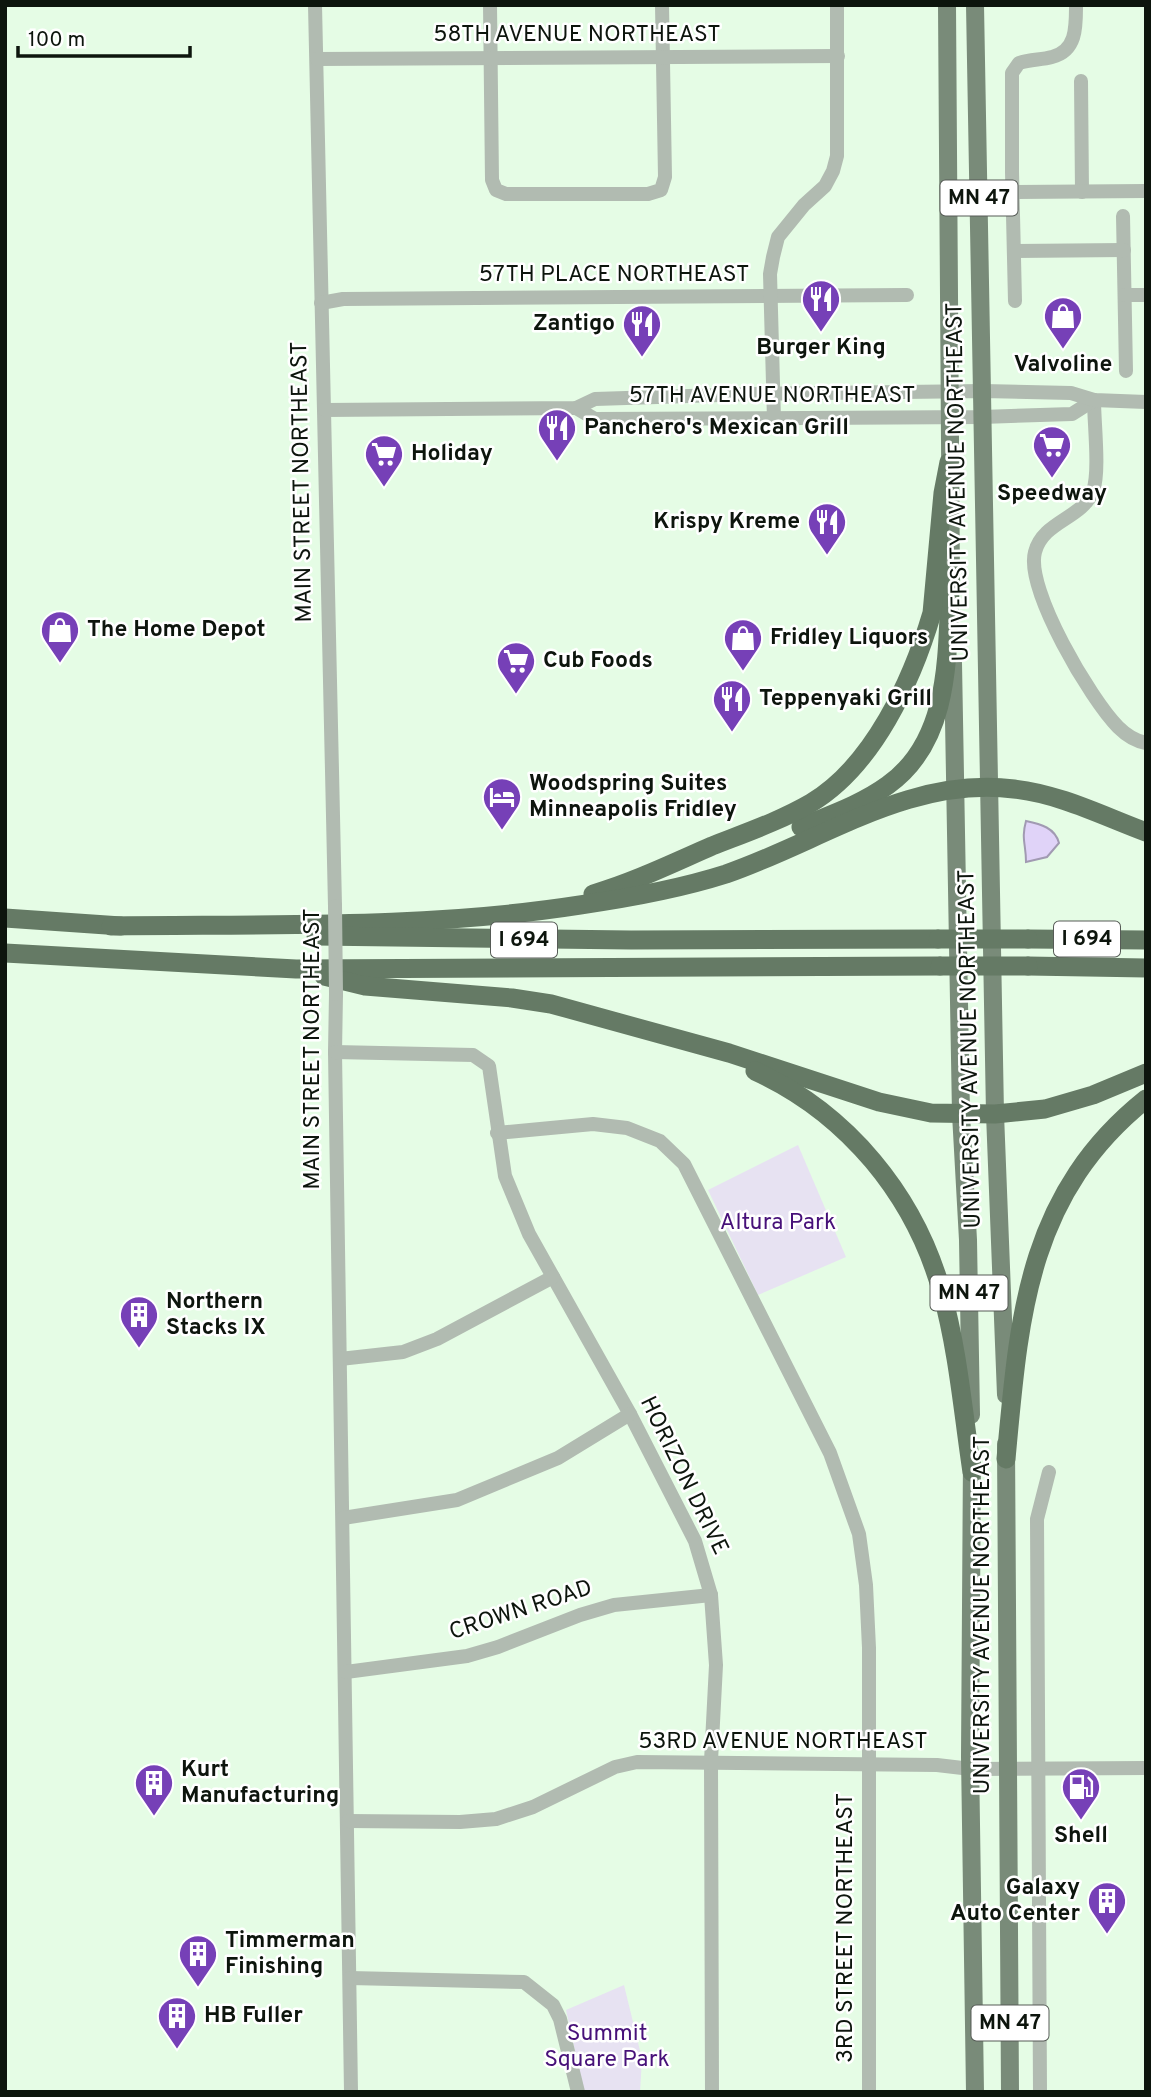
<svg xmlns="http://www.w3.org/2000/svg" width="1151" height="2097" font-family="Overpass,sans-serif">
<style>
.green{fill:#e7e2f2}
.water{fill:#e0d3f8;stroke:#a19ab2;stroke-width:2}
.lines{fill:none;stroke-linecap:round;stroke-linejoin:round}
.minor{stroke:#b1bbb1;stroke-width:14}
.major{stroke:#798b79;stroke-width:18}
.highway{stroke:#657a65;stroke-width:19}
.minor-bridge{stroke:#b1bbb1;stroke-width:14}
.highway-bridge{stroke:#657a65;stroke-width:19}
.labels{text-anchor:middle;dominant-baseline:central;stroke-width:5;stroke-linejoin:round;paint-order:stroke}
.shield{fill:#fff;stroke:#565b56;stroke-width:2}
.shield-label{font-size:21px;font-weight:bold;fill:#0d150d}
.street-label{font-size:23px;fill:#0d150d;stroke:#fff}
.poi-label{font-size:23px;font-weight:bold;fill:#0d150d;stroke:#fff;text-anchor:start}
.park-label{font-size:23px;fill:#471179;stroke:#fff}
</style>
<rect width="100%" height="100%" fill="#e5fce5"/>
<!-- green -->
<g class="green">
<polygon points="798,1145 846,1257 758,1295 708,1190"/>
<polygon points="624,1985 642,2059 640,2092 584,2092 566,2010"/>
</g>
<!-- water -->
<path class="water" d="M 1026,821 C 1041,824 1055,828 1059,843 L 1047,857 L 1026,862 C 1026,844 1021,839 1026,821 Z"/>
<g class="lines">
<!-- minor -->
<g class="minor">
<polyline points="315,5 335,906"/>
<polyline points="490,5 492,180 496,190 506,194 648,194 661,190 665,177 662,5"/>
<polyline points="317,59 838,56"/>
<polyline points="1081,81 1082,192"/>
<polyline points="1014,192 1146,191"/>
<polyline points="1123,216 1126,371"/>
<polyline points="1015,251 1124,250"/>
<polyline points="1125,295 1146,295"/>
<path d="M 1015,301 L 1012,172 L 1012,73 L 1019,63 C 1030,59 1041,60 1052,57 C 1077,51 1076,26 1076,5"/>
<polyline points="321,303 343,299 907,295"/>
<path d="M 1094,400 C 1094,423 1100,472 1093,491 C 1082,519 1043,521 1035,552 C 1025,589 1091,700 1118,727 C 1126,735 1135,741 1146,743"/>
<polyline points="576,408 595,419 982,417 1072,414 1094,400"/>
<polyline points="325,410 576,408 595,399 751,394 983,391 1071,393 1094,400 1146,402"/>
<polyline points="774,420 770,274 773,257 778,237 804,205 825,186 833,171 837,156 837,5"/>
<polyline points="336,994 335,1052 351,2092"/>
<polyline points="335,1052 473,1055 489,1066 505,1176 529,1234 630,1414 695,1541 711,1595 716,1665 711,1761 712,2092"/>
<polyline points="497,1133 593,1124 627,1128 660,1141 684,1164 830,1453 859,1534 866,1585 869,1648 869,2092"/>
<polyline points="340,1359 403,1352 437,1339 553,1277"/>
<polyline points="343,1518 457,1500 558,1458 630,1414"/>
<polyline points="346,1672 467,1656 498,1647 580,1615 614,1605 711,1595"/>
<polyline points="348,1821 460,1822 496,1819 533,1807 615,1767 637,1762 937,1765 971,1769 1146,1768"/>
<polyline points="350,1978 524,1982 553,2005 560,2019 578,2092"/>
<polyline points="1040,2092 1037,1519 1049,1472"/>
</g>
<!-- major -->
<g class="major">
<polyline points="947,5 951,586"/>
<polyline points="975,5 995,1114 1006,1395"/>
<polyline points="953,663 961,1114 968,1240 971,1415"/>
<polyline points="1006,1444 1010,2092"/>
<polyline points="972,1457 970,1757 975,2092"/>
</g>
<!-- highway -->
<g class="highway">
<path d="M 801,827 C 830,815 862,804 888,785 C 955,737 946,645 951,572"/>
<path d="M 593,894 C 634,882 673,863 712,846 C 745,833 780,821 811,803 C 873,766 912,681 932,613 L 943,493 L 949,462"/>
<polyline points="5,918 121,926"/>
<path d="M 111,926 C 267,924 426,929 580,905 C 629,898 679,889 726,874 C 822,841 909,776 1014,789 C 1060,794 1103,816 1146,832"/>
<polyline points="316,936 631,940 938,939"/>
<polyline points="1028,939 1146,940"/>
<polyline points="5,953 296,969 940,966"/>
<polyline points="1028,966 1146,968"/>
<polyline points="324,976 365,986 512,998 551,1004 729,1053 879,1102 931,1113 995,1114 1045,1109 1093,1095 1146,1073"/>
<path d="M 755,1071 C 847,1113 915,1195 942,1293 C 958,1351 963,1412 972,1472"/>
<path d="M 1006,1459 C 1019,1319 1026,1195 1146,1099"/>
</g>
<!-- minor-bridge -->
<polyline class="minor-bridge" points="335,906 336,994"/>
<!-- highway-bridge -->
<g class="highway-bridge">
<polyline points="938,939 1028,939"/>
<polyline points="940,966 1028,966"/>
</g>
</g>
<!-- icons -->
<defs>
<g id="restaurant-pin" transform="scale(2.0125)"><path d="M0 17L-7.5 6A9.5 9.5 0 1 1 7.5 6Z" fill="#7640b7" stroke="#fff"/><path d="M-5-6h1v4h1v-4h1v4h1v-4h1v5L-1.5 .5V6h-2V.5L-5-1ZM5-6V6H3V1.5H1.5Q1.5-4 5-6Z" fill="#fff"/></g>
<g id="shop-pin" transform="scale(2.0125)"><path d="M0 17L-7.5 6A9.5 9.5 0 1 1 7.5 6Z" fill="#7640b7" stroke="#fff"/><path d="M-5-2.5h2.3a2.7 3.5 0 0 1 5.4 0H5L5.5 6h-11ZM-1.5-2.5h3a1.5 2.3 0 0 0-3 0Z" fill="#fff"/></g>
<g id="supermarket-pin" transform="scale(2.0125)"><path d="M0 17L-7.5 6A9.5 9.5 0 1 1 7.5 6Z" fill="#7640b7" stroke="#fff"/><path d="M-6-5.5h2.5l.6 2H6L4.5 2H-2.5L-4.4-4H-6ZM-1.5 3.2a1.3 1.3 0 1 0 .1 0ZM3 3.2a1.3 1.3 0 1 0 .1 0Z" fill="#fff"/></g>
<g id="hotel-pin" transform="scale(2.0125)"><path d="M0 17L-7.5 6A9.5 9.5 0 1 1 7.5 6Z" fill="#7640b7" stroke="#fff"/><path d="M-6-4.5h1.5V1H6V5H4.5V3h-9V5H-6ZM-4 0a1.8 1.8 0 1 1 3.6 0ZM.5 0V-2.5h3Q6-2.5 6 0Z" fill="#fff"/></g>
<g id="building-pin" transform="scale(2.0125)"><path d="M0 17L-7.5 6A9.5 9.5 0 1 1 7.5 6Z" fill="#7640b7" stroke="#fff"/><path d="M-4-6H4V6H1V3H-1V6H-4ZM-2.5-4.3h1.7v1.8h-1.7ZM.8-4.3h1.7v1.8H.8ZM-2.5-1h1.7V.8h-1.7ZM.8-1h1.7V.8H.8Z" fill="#fff"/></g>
<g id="fuel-pin" transform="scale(2.0125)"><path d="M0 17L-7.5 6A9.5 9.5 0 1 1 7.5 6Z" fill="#7640b7" stroke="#fff"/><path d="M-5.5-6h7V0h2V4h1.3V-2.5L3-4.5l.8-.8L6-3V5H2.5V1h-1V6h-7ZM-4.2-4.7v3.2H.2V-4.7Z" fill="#fff"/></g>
</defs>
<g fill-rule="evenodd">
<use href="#restaurant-pin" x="821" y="299"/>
<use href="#shop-pin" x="1063" y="316"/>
<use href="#restaurant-pin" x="642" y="324"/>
<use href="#restaurant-pin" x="557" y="428"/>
<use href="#supermarket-pin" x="1052" y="445"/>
<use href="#supermarket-pin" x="384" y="454"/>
<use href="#restaurant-pin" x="827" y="522"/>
<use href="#shop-pin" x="60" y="630"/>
<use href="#shop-pin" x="743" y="638"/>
<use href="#supermarket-pin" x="516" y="661"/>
<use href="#restaurant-pin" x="732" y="699"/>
<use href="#hotel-pin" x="502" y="797"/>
<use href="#building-pin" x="139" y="1315"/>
<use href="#building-pin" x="154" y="1783"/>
<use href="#fuel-pin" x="1081" y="1787"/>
<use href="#building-pin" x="1107" y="1901"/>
<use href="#building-pin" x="198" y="1954"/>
<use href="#building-pin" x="177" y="2016"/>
</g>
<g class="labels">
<!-- shield labels -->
<g class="shield">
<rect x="940.5" y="180.5" width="77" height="35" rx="5"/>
<rect x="1054" y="921.5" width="66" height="35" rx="5"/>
<rect x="491" y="922.5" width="66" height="35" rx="5"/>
<rect x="930.5" y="1275.5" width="77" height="35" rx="5"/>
<rect x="971.5" y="2005.5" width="77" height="35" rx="5"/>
</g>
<g class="shield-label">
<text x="979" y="198">MN 47</text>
<text x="1087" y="939">I 694</text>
<text x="524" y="940">I 694</text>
<text x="969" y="1293">MN 47</text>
<text x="1010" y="2023">MN 47</text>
</g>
<!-- street labels -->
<g class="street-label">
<text x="577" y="35">58TH AVENUE NORTHEAST</text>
<text x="614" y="275">57TH PLACE NORTHEAST</text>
<text x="772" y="396">57TH AVENUE NORTHEAST</text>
<text transform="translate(303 482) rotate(-91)">MAIN STREET NORTHEAST</text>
<text transform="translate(959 482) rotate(-91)">UNIVERSITY AVENUE NORTHEAST</text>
<text transform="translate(313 1049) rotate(-90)">MAIN STREET NORTHEAST</text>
<text transform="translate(971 1049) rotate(-91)">UNIVERSITY AVENUE NORTHEAST</text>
<text transform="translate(683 1476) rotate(64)">HORIZON DRIVE</text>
<text transform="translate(521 1611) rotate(-18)">CROWN ROAD</text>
<text transform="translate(983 1615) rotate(-90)">UNIVERSITY AVENUE NORTHEAST</text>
<text x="783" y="1742">53RD AVENUE NORTHEAST</text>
<text transform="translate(846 1928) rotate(-90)">3RD STREET NORTHEAST</text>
</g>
<!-- poi labels -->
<g class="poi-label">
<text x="615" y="324" text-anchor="end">Zantigo</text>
<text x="821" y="348" text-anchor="middle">Burger King</text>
<text x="1063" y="365" text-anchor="middle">Valvoline</text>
<text x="584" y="428">Panchero's Mexican Grill</text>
<text x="411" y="454">Holiday</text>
<text x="1052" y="494" text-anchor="middle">Speedway</text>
<text x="800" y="522" text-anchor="end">Krispy Kreme</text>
<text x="87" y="630">The Home Depot</text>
<text x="770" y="638">Fridley Liquors</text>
<text x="543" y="661">Cub Foods</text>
<text x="759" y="699">Teppenyaki Grill</text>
<text x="529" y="784">Woodspring Suites<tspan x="529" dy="26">Minneapolis Fridley</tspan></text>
<text x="166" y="1302">Northern<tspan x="166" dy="26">Stacks IX</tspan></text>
<text x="181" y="1770">Kurt<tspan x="181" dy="26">Manufacturing</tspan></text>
<text x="1081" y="1836" text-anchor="middle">Shell</text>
<text x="1080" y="1888" text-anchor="end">Galaxy<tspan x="1080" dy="26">Auto Center</tspan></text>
<text x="225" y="1941">Timmerman<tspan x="225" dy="26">Finishing</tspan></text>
<text x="204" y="2016">HB Fuller</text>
</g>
<!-- park labels -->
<g class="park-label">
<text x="778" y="1223">Altura Park</text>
<text x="607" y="2034">Summit<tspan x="607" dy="26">Square Park</tspan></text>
</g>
</g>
<!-- border -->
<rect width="1151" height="2097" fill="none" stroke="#0d150d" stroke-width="14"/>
<!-- scale -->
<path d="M18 46v10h172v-10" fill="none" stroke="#0d150d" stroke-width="3.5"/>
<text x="28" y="46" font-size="21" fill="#0d150d" stroke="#ffffff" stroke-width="5" paint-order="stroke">100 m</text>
</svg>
